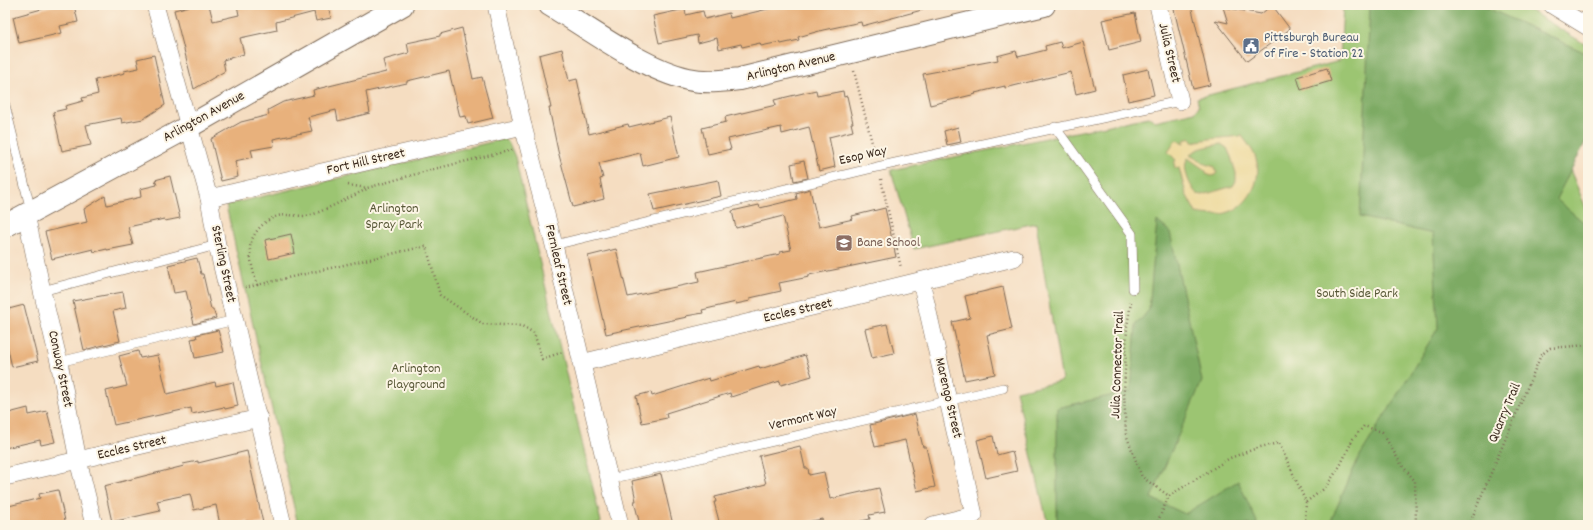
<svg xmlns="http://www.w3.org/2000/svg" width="1593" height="530" font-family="Dekko,sans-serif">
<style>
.green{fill:#9cc572;stroke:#6c7848}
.forest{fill:#7daa64;stroke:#5c6a41}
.sand{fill:#eeda9e;stroke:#94825e;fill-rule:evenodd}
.building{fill:#e8b17b}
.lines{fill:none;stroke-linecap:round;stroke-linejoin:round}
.lane-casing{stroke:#7c6957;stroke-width:10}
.street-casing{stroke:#7c6957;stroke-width:18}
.secondary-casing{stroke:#7c6957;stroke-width:24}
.path{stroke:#7c6957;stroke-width:2.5;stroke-dasharray:1 3;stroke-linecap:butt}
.lane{stroke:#fff;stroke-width:9}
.street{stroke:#fff;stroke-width:17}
.secondary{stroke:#fff;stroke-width:22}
.labels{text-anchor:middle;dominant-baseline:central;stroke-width:4;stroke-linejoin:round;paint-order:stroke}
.service-label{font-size:14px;fill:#4e5e75;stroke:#fcf5e5;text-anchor:start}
.street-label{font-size:14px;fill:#3b2a1e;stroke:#fcf5e5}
.park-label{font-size:14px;fill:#585837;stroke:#fcf5e5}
.education-label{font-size:14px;fill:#785e54;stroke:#fcf5e5;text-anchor:start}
</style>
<rect width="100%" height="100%" fill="#fcf5e5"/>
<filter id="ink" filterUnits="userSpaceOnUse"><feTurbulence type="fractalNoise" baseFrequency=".025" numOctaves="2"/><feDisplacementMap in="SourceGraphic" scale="8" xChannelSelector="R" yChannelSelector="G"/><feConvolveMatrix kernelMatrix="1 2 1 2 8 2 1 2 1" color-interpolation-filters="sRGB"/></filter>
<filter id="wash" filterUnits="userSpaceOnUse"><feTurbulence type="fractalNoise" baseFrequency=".012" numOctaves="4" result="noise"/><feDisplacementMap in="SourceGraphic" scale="16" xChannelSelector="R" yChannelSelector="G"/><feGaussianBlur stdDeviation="0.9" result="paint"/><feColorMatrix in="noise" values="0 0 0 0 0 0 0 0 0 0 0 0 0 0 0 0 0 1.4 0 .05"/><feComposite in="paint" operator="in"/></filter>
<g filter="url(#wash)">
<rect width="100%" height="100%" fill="#f5ddc1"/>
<!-- green -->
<g class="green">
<polygon points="1343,5 1521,5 1588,46 1588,67 1554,131 1588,213 1588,525 1048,525 1016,391 1062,381 1036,223 914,249 891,170 1149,117 1155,121 1195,112 1199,106 1197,98 1340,61"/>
<polygon points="504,139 509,143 515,157 601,522 593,525 298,525 226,205"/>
</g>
<!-- forest -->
<g class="forest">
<polygon points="1370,5 1481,5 1588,54 1588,137 1556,199 1588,226 1587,525 1329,525 1358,459 1438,328 1433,234 1360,217"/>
<polygon points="1157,221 1170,232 1202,381 1151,498 1185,514 1238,481 1257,522 1256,525 1148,525 1142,522 1138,525 1057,525 1057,408 1131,391 1136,325 1149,310"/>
</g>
<!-- sand -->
<path class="sand" d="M 1242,136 C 1248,144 1255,152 1257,163 C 1261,182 1248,206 1229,212 C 1218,216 1208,215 1196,213 L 1186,194 L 1179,168 L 1175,168 L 1174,163 L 1176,160 L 1168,152 L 1176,140 L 1184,143 L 1184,140 L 1191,138 L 1192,142 L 1209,139 ZM 1216,145 L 1221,144 L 1227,148 L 1231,157 L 1236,173 L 1236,181 L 1233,186 L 1203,195 L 1197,194 C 1190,187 1181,167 1188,158 L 1205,170 L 1207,174 L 1211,176 L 1215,175 L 1217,172 L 1215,167 L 1205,164 L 1190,155 C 1196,148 1207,147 1216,145 Z"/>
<g id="blocks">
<!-- building -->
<g class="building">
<polygon points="56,5 74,5 78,22 60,26 62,33 19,43 13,17"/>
<polygon points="194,5 209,5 213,21 239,15 237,5 328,5 331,18 316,21 314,12 276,22 277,30 240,38 244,54 223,60 225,71 194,89 174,10"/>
<polygon points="772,5 921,5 922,10 862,26 861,22 823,30 798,37 799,40 781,44 780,42 761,46 760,43 742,47 741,44 719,49 717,38 698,43 697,35 659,43 653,16 685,9 686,15 703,11 705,19 729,13 730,18 772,8"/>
<polygon points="1173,5 1191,5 1210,85 1193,89"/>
<polygon points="1272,5 1290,29 1247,61 1215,20 1228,23 1223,7 1261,14"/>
<polygon points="1135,13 1141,42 1109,50 1102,20"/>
<polygon points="462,28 473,79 482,77 493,118 468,124 466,116 460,117 449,71 407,81 407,83 366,92 370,113 338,121 336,110 308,117 312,131 273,139 274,146 251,150 253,157 235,161 238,177 221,181 211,139 241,122 269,115 268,110 283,102 314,95 313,90 386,72 383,60 409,53 407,43 440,36 440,34"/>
<polygon points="1060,42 1062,48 1083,42 1095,89 1076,94 1071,72 1005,88 1005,86 975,93 976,94 930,105 923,74 998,60 997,56 1016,51 1018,57 1046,50 1045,46"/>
<polygon points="562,49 569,81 577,79 589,134 628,124 629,127 670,117 679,157 643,166 640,153 599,163 603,178 600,179 604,199 573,207 558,151 549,108 551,108 539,55"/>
<polygon points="154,55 165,105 143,119 122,123 121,118 86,125 91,145 62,151 53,112 66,109 65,106 83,101 82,98 98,94 95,80 125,73 124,71 139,68 137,59"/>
<polygon points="1327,68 1331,81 1301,90 1297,77"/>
<polygon points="1148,69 1154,95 1128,101 1123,75"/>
<polygon points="816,90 817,96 843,91 844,97 847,96 853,123 851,123 853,131 829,137 835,167 819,171 809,127 782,134 781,127 728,139 731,149 708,154 702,128 726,122 725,117 776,105 774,100"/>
<polygon points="958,127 961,142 947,145 944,131"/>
<polygon points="804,161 808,178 794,181 791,164"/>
<polygon points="170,176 180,218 165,221 164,219 128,227 133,245 107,250 107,249 94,252 93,249 52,259 45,232 87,222 84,209 105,196 107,205 141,197 140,189 157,185 155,180"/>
<polygon points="718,180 721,196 654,211 650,194"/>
<polygon points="810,189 819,227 853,219 852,216 885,208 896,257 809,275 809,277 779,283 781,291 750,298 750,301 736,304 736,302 702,310 703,313 686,316 687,317 606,334 588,256 616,249 628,297 699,282 697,272 780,254 780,252 791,250 783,216 736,228 732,211 759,205 760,208 797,199 796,193"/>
<polygon points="291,234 295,253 269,259 265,240"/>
<polygon points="197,258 201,274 203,274 211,309 213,309 216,318 194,324 186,291 174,293 168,265"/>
<polygon points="1003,287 1012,329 987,335 995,374 965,380 952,322 970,318 965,296"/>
<polygon points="123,292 126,308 113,311 120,341 84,350 73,301"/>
<polygon points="24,305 38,361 12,367 5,336 5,310"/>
<polygon points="887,324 894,353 872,358 865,329"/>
<polygon points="218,330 224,352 195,358 191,339 197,338 196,335"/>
<polygon points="138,351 140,358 158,355 167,394 215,382 216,386 233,382 238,406 225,409 224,407 192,414 191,408 114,425 106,391 127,386 119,356"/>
<polygon points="805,355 812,376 781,385 780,381 731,397 730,393 666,413 667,418 642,423 636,396 651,392 652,396 709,378 710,381 759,366 760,369"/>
<polygon points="28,408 29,415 47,411 55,442 41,445 40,440 5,448 5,414"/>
<polygon points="915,414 923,447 926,447 935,487 917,491 905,440 875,447 870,425"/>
<polygon points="993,436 997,455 1012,451 1017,471 986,478 977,440"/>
<polygon points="800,446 805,468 808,468 809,475 824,472 830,499 879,488 885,512 869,515 870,519 853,523 853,525 824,525 822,519 791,525 720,525 714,502 716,502 715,497 766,484 759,456"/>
<polygon points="247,451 263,523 248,525 248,521 232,525 220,525 216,505 194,510 190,494 157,501 160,511 112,522 104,486 184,466 183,464 198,461 198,463"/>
<polygon points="661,474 673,525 640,525 634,501 636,501 632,481"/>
<polygon points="58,490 66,525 5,525 5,507 40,498 39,494"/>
</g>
</g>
</g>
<g filter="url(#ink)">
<use href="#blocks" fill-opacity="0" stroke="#7c6957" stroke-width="1"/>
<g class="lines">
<!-- lane casing -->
<g class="lane-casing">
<g id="lane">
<polyline points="5,105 31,211"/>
<polyline points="1055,127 1132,234 1133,289"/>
<polyline points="554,245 877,167 1180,101"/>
<polyline points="42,291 217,245"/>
<polyline points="59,362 235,320"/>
<polyline points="610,479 1003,388"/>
</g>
</g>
<!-- street casing -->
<g class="street-casing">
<g id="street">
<polyline points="155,5 209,198 217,245 283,525"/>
<polyline points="496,5 523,126 554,245 620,525"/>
<polyline points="1158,5 1180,101"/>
<polyline points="1552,5 1588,27"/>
<polyline points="209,198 523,126"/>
<polyline points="26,214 42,291 59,362 78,460 94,525"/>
<polyline points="921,281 974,515 933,525"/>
<polyline points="581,363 1014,258"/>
<polyline points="5,477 259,418"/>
</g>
</g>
<!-- secondary casing -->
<g class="secondary-casing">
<g id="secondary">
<path d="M 550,5 C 590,29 643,69 688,79 C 705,83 722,81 740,79 L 1044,5"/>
<polyline points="5,226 190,126 402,5"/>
</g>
</g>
<!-- path -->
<g class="path">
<polyline points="854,71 875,155"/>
<polyline points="881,179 901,268"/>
<polyline points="348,185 367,188 430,170 512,150"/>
<polyline points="257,285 426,246 440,295 483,324 522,326 534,333 542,359 563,352"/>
<path d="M 245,288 L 257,285 C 254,274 250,261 250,249 C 250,236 263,221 275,217 C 287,212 301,219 314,214 C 332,207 350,197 367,189"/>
<polyline points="1131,302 1127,326 1124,392 1126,434 1142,477 1169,496"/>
<polyline points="1306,502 1325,488 1340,466 1353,439 1364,426 1382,432 1401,464 1415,481 1416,525"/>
<polyline points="1156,525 1169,496 1230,458 1260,447 1279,443 1306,502 1305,525"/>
<polyline points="1469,525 1541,355 1550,348 1588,345"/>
</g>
<!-- lane -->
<use href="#lane" class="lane"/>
<!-- street -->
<use href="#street" class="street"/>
<!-- secondary -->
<use href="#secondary" class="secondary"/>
</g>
</g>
<!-- icons -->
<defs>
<g id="civic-square" transform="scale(0.9)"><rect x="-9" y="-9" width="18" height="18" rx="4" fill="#5c6f8a" stroke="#fcf5e5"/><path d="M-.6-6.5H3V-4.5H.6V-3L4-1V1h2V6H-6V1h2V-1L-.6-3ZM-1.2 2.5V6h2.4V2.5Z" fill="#fff"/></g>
<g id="school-square" transform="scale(0.9)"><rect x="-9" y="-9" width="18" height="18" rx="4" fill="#8d6e63" stroke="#fcf5e5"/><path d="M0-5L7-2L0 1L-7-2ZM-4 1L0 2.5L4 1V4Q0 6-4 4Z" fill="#fff"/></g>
</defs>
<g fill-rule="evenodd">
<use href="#civic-square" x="1251" y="46"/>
<use href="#school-square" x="844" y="243"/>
</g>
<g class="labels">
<!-- service labels -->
<g class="service-label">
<text x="1264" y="38">Pittsburgh Bureau<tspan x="1264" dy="16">of Fire - Station 22</tspan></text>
</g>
<!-- street labels -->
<g class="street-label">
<text transform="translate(1169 53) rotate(77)">Julia Street</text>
<text transform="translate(791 67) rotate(-13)">Arlington Avenue</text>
<text transform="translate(204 117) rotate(-29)">Arlington Avenue</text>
<text transform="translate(863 156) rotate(-13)">Esop Way</text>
<text transform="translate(366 162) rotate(-13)">Fort Hill Street</text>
<text transform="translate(223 264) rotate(78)">Sterling Street</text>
<text transform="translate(558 265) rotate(77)">Fernleaf Street</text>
<text transform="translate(798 311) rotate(-13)">Eccles Street</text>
<text transform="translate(1118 365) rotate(-88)">Julia Connector Trail</text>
<text transform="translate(60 369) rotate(78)">Conway Street</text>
<text transform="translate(948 398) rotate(77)">Marengo Street</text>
<text transform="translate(1505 413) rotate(-67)">Quarry Trail</text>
<text transform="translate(803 419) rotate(-13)">Vermont Way</text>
<text transform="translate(132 448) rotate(-13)">Eccles Street</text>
</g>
<!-- park labels -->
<g class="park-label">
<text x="394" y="209">Arlington<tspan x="394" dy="16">Spray Park</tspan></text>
<text x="1357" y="294">South Side Park</text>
<text x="416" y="369">Arlington<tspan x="416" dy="16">Playground</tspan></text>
</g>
<!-- education labels -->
<g class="education-label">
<text x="857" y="243">Bane School</text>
</g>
</g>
<!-- margin -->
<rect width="1593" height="530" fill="none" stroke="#fcf5e5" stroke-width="20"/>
</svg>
